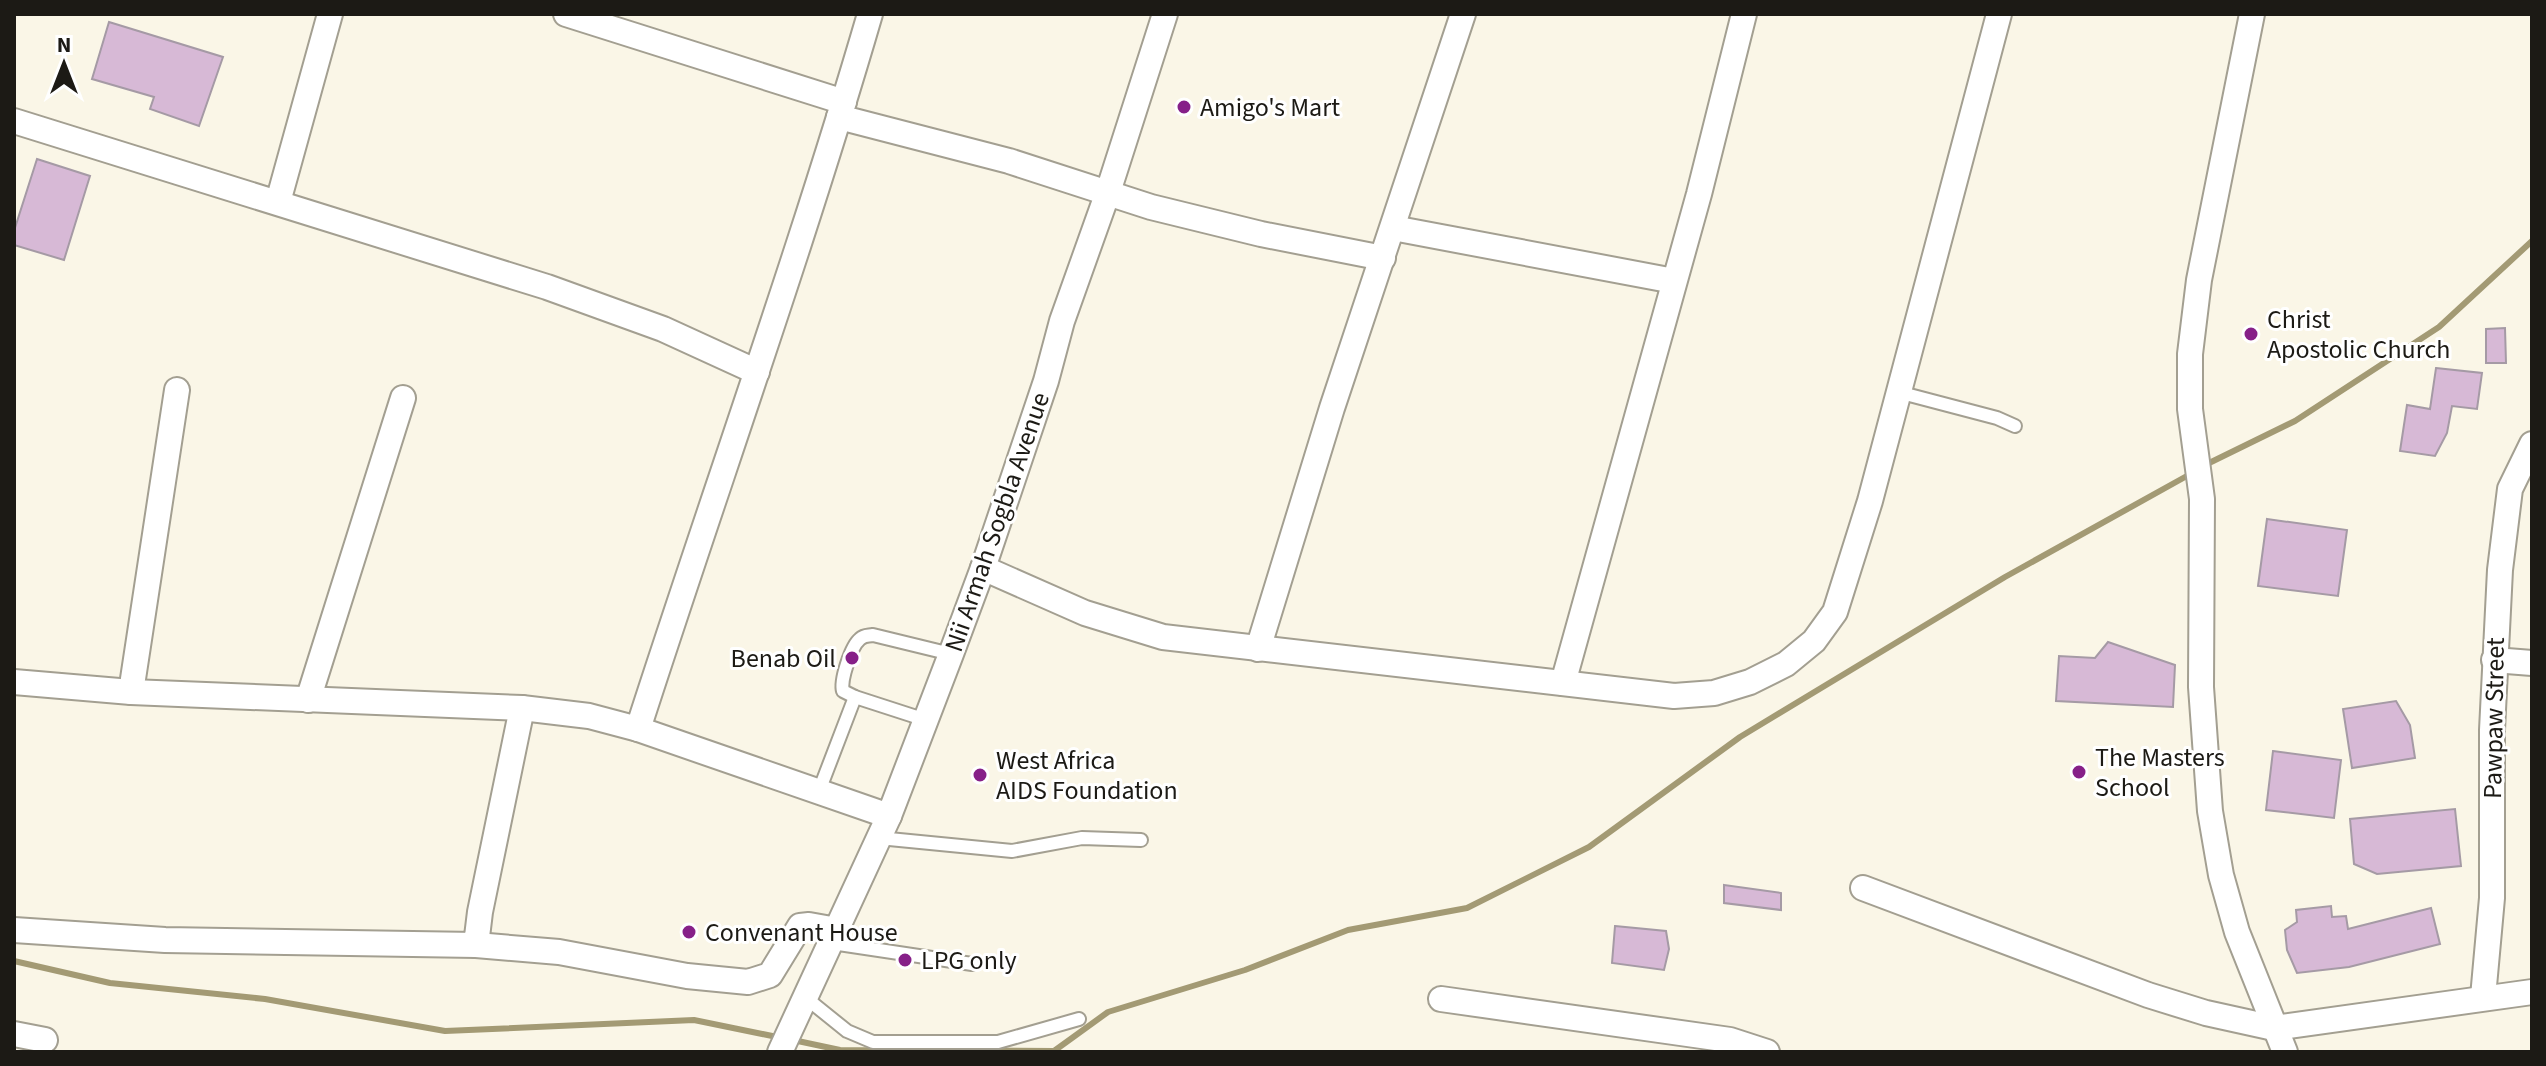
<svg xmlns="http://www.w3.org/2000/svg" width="2546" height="1066" font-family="'Source Sans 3',sans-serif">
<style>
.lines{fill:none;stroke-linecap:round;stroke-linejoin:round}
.stream{stroke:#a39a74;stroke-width:6}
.building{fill:#d7b9d6;stroke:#a59aa5;stroke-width:2}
.lane-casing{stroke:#a39f91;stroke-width:16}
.street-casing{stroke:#a39f91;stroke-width:28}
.lane{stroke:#fff;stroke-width:12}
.street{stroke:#fff;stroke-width:24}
.poi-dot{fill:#862088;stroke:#fff;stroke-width:3}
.labels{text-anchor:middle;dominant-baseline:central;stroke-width:6;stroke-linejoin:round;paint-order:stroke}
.poi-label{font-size:26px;fill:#1c1a15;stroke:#fff;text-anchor:start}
.street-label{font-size:26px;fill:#1c1a15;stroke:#fff}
</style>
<rect width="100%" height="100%" fill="#faf6e7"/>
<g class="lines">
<!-- stream -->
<g class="stream">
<polyline points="2203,466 2295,421 2439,327 2532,241"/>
<polyline points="14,961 110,983 265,999 445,1031 694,1020 782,1038"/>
<polyline points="793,1040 840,1050 1054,1051 1108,1012 1245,970 1348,930 1467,908 1589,847 1740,737 2005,577 2194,472"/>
</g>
</g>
<!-- building -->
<g class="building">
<polygon points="109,22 223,57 199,126 150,109 154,97 92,79"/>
<polygon points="37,159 90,176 64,260 14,245 14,231"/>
<polygon points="2505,328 2506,363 2486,363 2486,329"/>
<polygon points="2436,368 2482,373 2477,409 2452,406 2447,433 2435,456 2400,451 2407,405 2430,409"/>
<polygon points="2267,519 2347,530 2338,596 2258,586"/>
<polygon points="2108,642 2175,665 2173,707 2056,701 2059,656 2095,658"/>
<polygon points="2396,701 2410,725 2415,758 2352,768 2343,709"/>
<polygon points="2273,751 2341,760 2334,818 2266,810"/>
<polygon points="2455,809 2461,866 2377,874 2354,864 2350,819"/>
<polygon points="1724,885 1781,893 1781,910 1724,903"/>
<polygon points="2331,906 2332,917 2346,916 2348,929 2431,908 2440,944 2349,967 2297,973 2287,950 2285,930 2297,922 2296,910"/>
<polygon points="1615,926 1666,931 1669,949 1664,970 1612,963"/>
</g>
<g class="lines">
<!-- lane casing -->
<g class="lane-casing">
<g id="lane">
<polyline points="1898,392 1997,418 2015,426"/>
<path d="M 926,720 L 855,697 L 843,691 C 840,681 851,646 860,639 C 864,635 867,636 873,635 L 951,654"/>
<polyline points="819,791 855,697"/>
<polyline points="879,838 1012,851 1082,838 1141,840"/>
<polyline points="832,943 972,964"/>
<polyline points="806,998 847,1031 873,1042 998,1042 1079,1019"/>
</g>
</g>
<!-- street casing -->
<g class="street-casing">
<g id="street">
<polyline points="566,14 844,102"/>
<polyline points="2252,14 2199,280 2190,354 2190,409 2202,499 2201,687 2210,811 2221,875 2237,932 2285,1052"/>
<polyline points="839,117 1009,161 1151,207 1261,234 1383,258"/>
<polyline points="14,121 547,287 663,329 757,372"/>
<polyline points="278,202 330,14"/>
<polyline points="1393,228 1674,281"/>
<polyline points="983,568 1085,613 1163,637 1674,696 1714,693 1750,682 1786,664 1814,641 1835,612 1870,501 1999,14"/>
<polyline points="1258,649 1332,408 1463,14"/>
<polyline points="2494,660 2532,663"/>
<polyline points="14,682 131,692 522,708 589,716 638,729 889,816"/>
<polyline points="1563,683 1699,194 1744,14"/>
<polyline points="131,692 177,390"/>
<polyline points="308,700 403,398"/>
<path d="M 638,729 C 715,490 800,254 870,14"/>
<polyline points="1863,888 2148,995 2206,1013 2274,1028 2532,992"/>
<polyline points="14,930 165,940 476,945 480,912 522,708"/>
<polyline points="476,945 559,952 687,976 748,982 770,975 800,926 809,925 837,930"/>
<polyline points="2483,997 2492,898 2492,730 2500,570 2510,489 2532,444"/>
<polyline points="1441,999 1730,1040 1767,1052"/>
<polyline points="14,1034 45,1040"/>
<polyline points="780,1052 889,816 951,654 983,568 1046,381 1062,321 1108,192 1165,14"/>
</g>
</g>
<!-- lane -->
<use href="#lane" class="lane"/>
<!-- street -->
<use href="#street" class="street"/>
</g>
<!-- markers -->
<g class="poi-dot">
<circle cx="1184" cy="107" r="8"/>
<circle cx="2251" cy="334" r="8"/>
<circle cx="852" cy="658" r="8"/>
<circle cx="2079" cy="772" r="8"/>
<circle cx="980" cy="775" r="8"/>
<circle cx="689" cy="932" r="8"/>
<circle cx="905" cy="960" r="8"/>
</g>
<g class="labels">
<!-- poi labels -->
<g class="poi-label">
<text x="1200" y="107">Amigo's Mart</text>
<text x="2267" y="319">Christ<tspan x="2267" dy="30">Apostolic Church</tspan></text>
<text x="836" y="658" text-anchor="end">Benab Oil</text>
<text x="2095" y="757">The Masters<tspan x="2095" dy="30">School</tspan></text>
<text x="996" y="760">West Africa<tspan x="996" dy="30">AIDS Foundation</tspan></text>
<text x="705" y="932">Convenant House</text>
<text x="921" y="960">LPG only</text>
</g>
<!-- street labels -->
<g class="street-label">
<text transform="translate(997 522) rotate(-71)">Nii Armah Sogbla Avenue</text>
<text transform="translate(2494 718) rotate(-89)">Pawpaw Street</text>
</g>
</g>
<!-- border -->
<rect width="2546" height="1066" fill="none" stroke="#1c1a15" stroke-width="32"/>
<!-- north arrow -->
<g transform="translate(64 64)" stroke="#ffffff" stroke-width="6" paint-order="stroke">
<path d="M0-6L14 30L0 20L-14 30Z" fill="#1c1a15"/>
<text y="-12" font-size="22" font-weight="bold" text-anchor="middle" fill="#1c1a15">N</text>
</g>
</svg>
